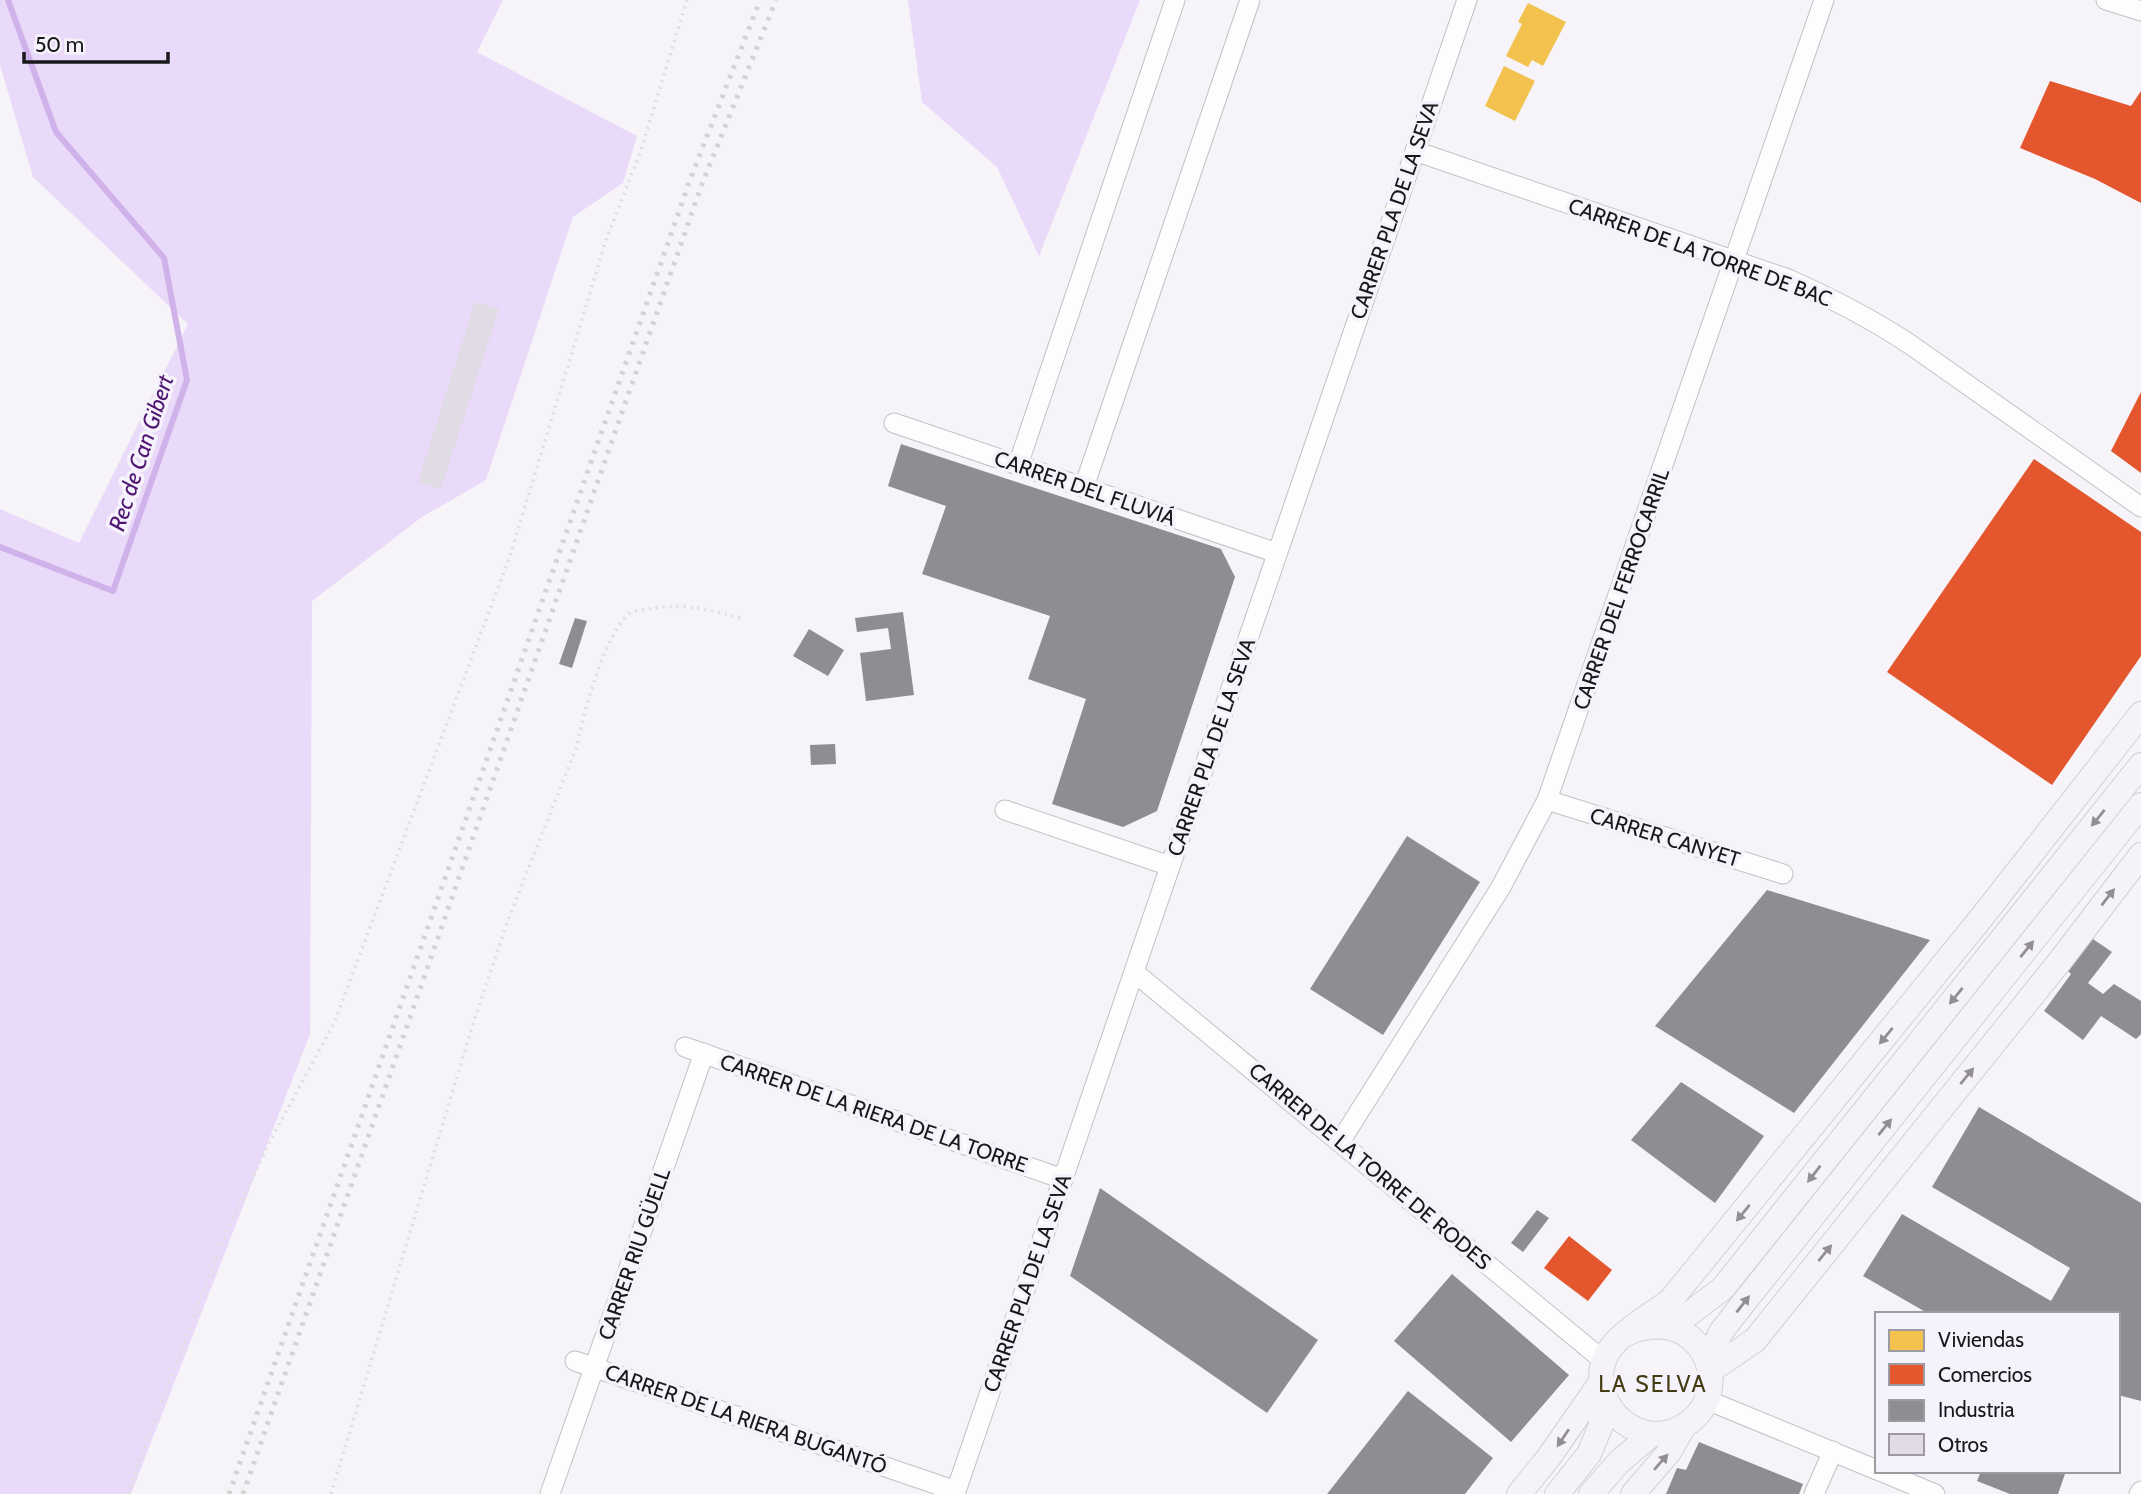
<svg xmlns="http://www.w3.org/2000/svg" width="2141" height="1494" font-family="Cabin,sans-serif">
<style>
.green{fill:#eadaf9}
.homes{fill:#f2c14e}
.shops{fill:#e4572e}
.industry{fill:#8d8d92}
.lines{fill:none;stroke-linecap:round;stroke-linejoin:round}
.stream{stroke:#d0b2ea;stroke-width:6}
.building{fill:#e0dbe4}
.minor-casing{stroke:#c2c0c4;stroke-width:21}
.major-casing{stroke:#d2d1d3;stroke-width:26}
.path{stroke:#dedee0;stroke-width:3.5;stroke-dasharray:2 5;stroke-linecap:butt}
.minor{stroke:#fefdfe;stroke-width:19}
.major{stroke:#f5f2f8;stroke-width:24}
.rail{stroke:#d3d3d4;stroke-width:5;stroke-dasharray:3.5 7;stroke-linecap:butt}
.oneway{fill:#928f94}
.labels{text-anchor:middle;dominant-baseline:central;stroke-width:7;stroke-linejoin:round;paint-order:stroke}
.street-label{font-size:21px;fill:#18171a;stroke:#f6f2fb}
.water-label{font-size:23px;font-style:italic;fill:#4f1671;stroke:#f6f2fb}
.neighbourhood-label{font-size:23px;letter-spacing:2px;fill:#433b11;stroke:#f6f2fb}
</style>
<rect width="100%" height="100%" fill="#f6f4f9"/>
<!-- green -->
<g class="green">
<polygon points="0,0 503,0 477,52 637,136 623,183 573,217 486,480 422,517 312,601 310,1034 131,1494 0,1494 0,509 79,543 188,324 33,177 0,65"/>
<polygon points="908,0 1140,0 1039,256 997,167 922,102"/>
</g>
<!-- homes -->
<g class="homes">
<polygon points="1528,3 1566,22 1543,66 1532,60 1528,67 1506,56 1522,24 1518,22"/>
<polygon points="1504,66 1535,81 1515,121 1485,106"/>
</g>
<!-- shops -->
<g class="shops">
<polygon points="2050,81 2131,106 2141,91 2141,203 2095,179 2020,148"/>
<polygon points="2141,392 2141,473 2111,451"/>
<polygon points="2034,459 2141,532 2141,656 2052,785 1887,672"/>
<polygon points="1569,1236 1612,1270 1588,1301 1544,1268"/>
</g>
<!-- industry -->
<g class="industry">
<polygon points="901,444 1221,549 1235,577 1157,811 1123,827 1052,804 1086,699 1028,679 1050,616 922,574 946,506 888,486"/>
<polygon points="903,612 914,695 866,701 860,653 891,649 888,628 857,632 855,618"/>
<polygon points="575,618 587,621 572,668 559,664"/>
<polygon points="809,629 844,650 828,676 793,656"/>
<polygon points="835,744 836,764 811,765 810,745"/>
<polygon points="1407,836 1480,882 1383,1035 1310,989"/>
<polygon points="1767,890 1930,940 1794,1113 1655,1026"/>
<polygon points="2090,937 2112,952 2088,983 2103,994 2114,984 2141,1001 2141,1034 2136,1039 2101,1016 2083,1040 2044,1011 2071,974 2065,968"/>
<polygon points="1681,1082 1764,1136 1715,1203 1631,1140"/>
<polygon points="1979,1107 2141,1203 2141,1401 2118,1395 2118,1314 1929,1314 1863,1276 1902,1214 2051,1301 2070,1268 1932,1187"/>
<polygon points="1100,1188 1318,1340 1267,1413 1070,1276"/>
<polygon points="1537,1210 1549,1218 1523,1252 1511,1243"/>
<polygon points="1452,1274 1569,1375 1511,1442 1394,1341"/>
<polygon points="1408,1391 1493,1458 1465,1494 1327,1494"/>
<polygon points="1699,1442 1803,1484 1799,1494 1666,1494 1677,1468 1686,1470"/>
<polygon points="1981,1471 2066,1471 2058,1494 2010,1494 1977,1481"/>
</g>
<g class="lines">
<!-- stream -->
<polyline class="stream" points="0,547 113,591 187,380 164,258 56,132 8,0"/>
</g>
<!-- building -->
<polygon class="building" points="475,302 499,309 441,489 418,482"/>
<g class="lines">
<!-- minor casing -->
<g class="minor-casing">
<g id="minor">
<polyline points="2106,0 2141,11"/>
<path d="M 1415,151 L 1788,279 C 1831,298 1872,319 1911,345 L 2141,507"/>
<polyline points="894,423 1277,553"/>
<polyline points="1018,465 1175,0"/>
<polyline points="1084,487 1250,0"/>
<polyline points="1547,800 1783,874"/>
<polyline points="1005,810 1170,866"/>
<polyline points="1134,972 1604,1361"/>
<polyline points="685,1047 1063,1179"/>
<polyline points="1340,1142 1501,887 1547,800 1824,0"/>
<polyline points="575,1361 956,1491"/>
<polyline points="1707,1400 1877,1470"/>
<polyline points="1880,1471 1935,1494"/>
<polyline points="550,1494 704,1053"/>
<polyline points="955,1494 1467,0"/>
<polyline points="1814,1494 1833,1451"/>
<polyline points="2139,1494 2141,1491"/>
</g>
</g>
<!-- major casing -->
<g class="major-casing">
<g id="major">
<polyline points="1672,1327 1723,1288 2141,765"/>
<path d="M 1626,1334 C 1702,1299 1742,1396 1680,1428 C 1634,1452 1582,1397 1608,1352 C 1620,1332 1651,1315 1670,1301 L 1982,917 L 2141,714"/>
<polyline points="1708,1362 1721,1332 1745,1301 2141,805"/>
<polyline points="1710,1371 1755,1340 2060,961 2141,855"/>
<polyline points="1519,1494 1549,1457 1601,1382"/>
<polyline points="1557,1494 1589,1454 1601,1425 1603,1394"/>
<polyline points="1591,1494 1619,1462 1652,1434"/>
<polyline points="1633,1494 1669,1452 1684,1426"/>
</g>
</g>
<!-- path -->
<g class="path">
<polyline points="128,1494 145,1446 223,1240 269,1143 334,1023 510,556 606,240 640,153 687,0"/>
<path d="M 331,1494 L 473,1024 L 508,920 L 577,746 C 581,719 608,624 632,612 C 637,610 643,610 648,609 C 683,602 711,610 744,619"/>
</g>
<!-- minor -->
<use href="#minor" class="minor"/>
<!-- major -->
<use href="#major" class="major"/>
<!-- rail -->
<g class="rail">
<polyline points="229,1494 690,180 760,0"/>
<polyline points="243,1494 702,184 776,0"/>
</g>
</g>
<!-- one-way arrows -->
<defs><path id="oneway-solid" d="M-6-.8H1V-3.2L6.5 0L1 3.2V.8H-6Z" transform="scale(1.75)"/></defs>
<g class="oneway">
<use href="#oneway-solid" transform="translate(2098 818) rotate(129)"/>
<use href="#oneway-solid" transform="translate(2108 897) rotate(-52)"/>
<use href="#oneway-solid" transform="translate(2027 949) rotate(-51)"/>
<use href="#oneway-solid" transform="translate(1956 996) rotate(129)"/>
<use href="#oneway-solid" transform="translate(1886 1036) rotate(129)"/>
<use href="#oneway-solid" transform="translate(1967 1076) rotate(-51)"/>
<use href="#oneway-solid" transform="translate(1885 1127) rotate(-51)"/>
<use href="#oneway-solid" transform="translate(1814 1174) rotate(128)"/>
<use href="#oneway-solid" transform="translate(1743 1213) rotate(129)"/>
<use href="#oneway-solid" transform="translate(1825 1253) rotate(-51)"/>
<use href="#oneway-solid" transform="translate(1743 1304) rotate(-52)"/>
<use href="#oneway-solid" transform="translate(1563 1438) rotate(124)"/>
<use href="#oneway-solid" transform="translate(1661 1462) rotate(-49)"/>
</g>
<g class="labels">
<!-- street labels -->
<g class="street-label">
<text transform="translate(1394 210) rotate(-71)">CARRER PLA DE LA SEVA</text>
<text transform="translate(1700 252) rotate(20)">CARRER DE LA TORRE DE BAC</text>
<text transform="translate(1085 488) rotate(19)">CARRER DEL FLUVIÁ</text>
<text transform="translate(1621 589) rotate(-71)">CARRER DEL FERROCARRIL</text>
<text transform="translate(1211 747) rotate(-71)">CARRER PLA DE LA SEVA</text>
<text transform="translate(1665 837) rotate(17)">CARRER CANYET</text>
<text transform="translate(874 1113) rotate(19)">CARRER DE LA RIERA DE LA TORRE</text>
<text transform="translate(1370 1166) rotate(40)">CARRER DE LA TORRE DE RODES</text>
<text transform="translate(634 1254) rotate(-71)">CARRER RIU GÜELL</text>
<text transform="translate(1027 1283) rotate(-71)">CARRER PLA DE LA SEVA</text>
<text transform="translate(746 1419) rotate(19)">CARRER DE LA RIERA BUGANTÓ</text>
</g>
<!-- water labels -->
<g class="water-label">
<text transform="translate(141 453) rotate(-72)">Rec de Can Gibert</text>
</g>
<!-- neighbourhood labels -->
<g class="neighbourhood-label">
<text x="1653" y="1384">LA SELVA</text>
</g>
</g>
<!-- legend -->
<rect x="1875" y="1312" width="245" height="161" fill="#f6f2fb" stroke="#9d9aa1" stroke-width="2"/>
<rect x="1889" y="1330" width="35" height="21" fill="#f2c14e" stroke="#9d9aa1" stroke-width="2"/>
<text x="1938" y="1347" font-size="21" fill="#18171a">Viviendas</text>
<rect x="1889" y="1364" width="35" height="21" fill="#e4572e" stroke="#9d9aa1" stroke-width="2"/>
<text x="1938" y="1382" font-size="21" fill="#18171a">Comercios</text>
<rect x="1889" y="1400" width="35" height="21" fill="#8d8d92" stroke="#9d9aa1" stroke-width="2"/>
<text x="1938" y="1417" font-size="21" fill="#18171a">Industria</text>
<rect x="1889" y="1434" width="35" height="21" fill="#e0dbe4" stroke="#9d9aa1" stroke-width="2"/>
<text x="1938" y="1452" font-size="21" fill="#18171a">Otros</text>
<!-- scale -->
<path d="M24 52v10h144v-10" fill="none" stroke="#18171a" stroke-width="3.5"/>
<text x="35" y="52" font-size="21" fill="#18171a" stroke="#f6f2fb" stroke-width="5" paint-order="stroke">50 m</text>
</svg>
